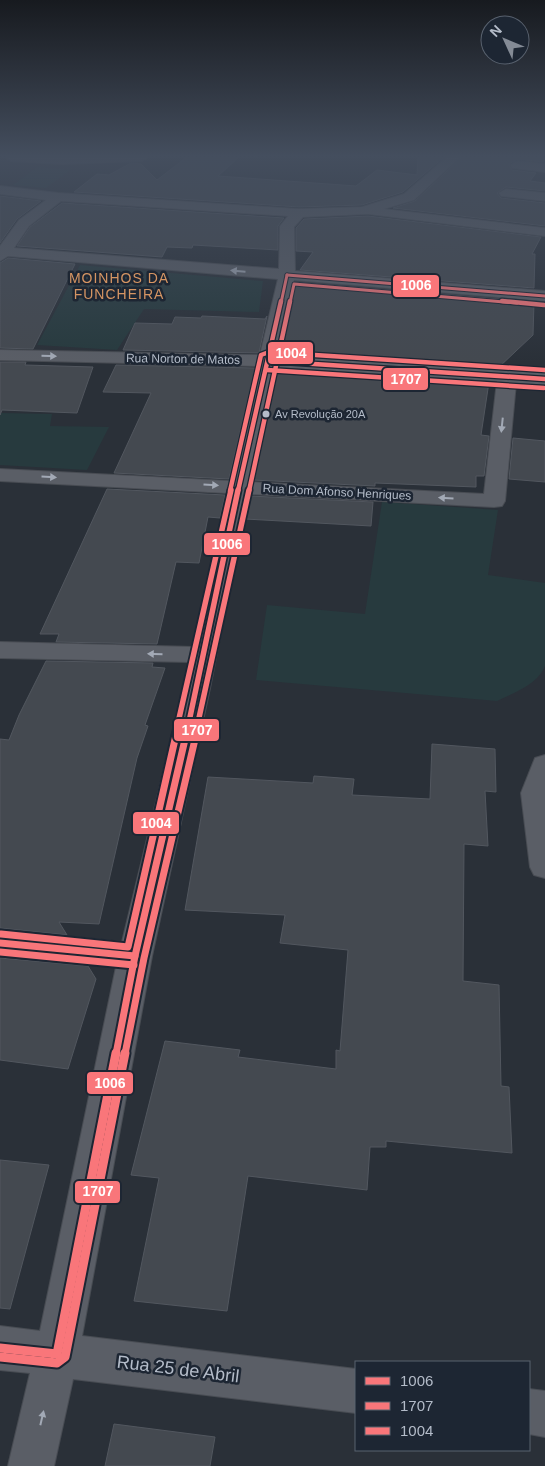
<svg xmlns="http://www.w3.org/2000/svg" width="545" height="1466" font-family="Helvetica,sans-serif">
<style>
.green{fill:#273a3e}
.building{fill:#444950;stroke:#52575f}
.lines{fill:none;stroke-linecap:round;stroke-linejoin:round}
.street-casing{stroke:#484c53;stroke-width:2}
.street{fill:#5a5e66;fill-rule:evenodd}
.bus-1-far4-casing{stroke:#1d2633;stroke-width:5}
.bus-1-far3-casing{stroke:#1d2633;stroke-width:7}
.bus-1-far2-casing{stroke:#1d2633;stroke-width:9}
.bus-1-far1-casing{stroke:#1d2633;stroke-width:11}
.bus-1-casing{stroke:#1d2633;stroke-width:13}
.bus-2-far4-casing{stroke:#1d2633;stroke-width:5}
.bus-2-far3-casing{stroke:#1d2633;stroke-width:7}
.bus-2-far2-casing{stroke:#1d2633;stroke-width:9}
.bus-2-far1-casing{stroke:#1d2633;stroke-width:11}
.bus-2-casing{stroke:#1d2633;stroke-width:13}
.bus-3-far2-casing{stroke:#1d2633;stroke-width:7}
.bus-3-far1-casing{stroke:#1d2633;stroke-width:9}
.bus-3-casing{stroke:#1d2633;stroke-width:11}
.bus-1-far4{stroke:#f9767a;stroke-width:3}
.bus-1-far3{stroke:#f9767a;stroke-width:4.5}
.bus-1-far2{stroke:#f9767a;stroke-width:5.5}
.bus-1-far1{stroke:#f9767a;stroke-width:7}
.bus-1{stroke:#f9767a;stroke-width:9}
.bus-2-far4{stroke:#f9767a;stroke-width:3}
.bus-2-far3{stroke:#f9767a;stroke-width:4.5}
.bus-2-far2{stroke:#f9767a;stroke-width:5.5}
.bus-2-far1{stroke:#f9767a;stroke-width:7}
.bus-2{stroke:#f9767a;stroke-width:9}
.bus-3-far2{stroke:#f9767a;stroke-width:4.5}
.bus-3-far1{stroke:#f9767a;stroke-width:5.5}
.bus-3{stroke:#f9767a;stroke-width:7}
.oneway{fill:#a2a9b5}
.bus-dot{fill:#b4bcc9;stroke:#1d2633;stroke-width:2}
.labels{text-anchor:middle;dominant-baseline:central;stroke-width:5;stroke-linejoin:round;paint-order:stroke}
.far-bus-label{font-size:11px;fill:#b4bcc9;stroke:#1d2633;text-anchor:start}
.far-street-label{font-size:12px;fill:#b4bcc9;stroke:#1d2633}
.far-neighbourhood-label{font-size:14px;letter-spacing:1px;fill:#d59563;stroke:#1d2633}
.near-street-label{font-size:18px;fill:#b4bcc9;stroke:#1d2633}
.line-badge{stroke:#1d2633;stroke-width:2}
.badge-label{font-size:14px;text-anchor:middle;font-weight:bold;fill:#fff}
</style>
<rect width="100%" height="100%" fill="#2a3038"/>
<!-- green -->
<g class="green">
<polygon points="38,167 70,170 46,188 13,185"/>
<polygon points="80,265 263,281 259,312 144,309 117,350 37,345"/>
<polygon points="0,413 52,414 50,426 109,427 87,470 0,465"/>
<path d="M 382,502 L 498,510 L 488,575 L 545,583 L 545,666 C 538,684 514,693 497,701 L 256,680 L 267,605 L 365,614 Z"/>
</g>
<!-- building -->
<g class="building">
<polygon points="187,157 239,157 218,176 356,186 377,170 417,175 418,157 444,157 403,192 362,205 299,207 74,192 97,174 109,175 131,163 141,164 157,180"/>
<polygon points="462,157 545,157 543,162 517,159 509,164 512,170 536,173 530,181 545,183 545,191 506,187 497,193 501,198 545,203 545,226 393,208 415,201"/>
<polygon points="0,196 41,201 17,219 0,243"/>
<polygon points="62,203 284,218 278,226 278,250 193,245 192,248 167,247 162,257 17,246 30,227"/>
<polygon points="368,216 541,237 532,254 535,254 534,288 300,270 313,252 296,251 296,228 304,219"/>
<polygon points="8,258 75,264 33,349 0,348 0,263"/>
<polygon points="295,282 534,302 533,335 498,368 279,354"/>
<polygon points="202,316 265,319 267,316 259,353 123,350 135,323 172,324 175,317 201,318"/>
<polygon points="0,362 26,362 25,365 93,367 77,413 2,410 0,415"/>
<polygon points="116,365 255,368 229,479 114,473 151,393 103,392"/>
<polygon points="276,369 489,382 481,435 489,436 484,476 476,476 476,487 375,483 375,486 253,480"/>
<polygon points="513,438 545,441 545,482 509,479"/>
<polygon points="107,489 225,495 220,518 208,517 199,563 176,562 157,644 56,642 59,634 40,634"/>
<polygon points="250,496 373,502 371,526 245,519"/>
<polygon points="46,661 153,663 152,667 165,668 145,725 148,726 137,758 99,924 59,922 67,935 0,928 0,739 9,740 19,715"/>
<polygon points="432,744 495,749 496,792 485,791 488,846 464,844 463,981 499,985 501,1086 509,1087 512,1153 386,1141 386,1147 370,1147 367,1190 248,1176 227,1311 134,1301 159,1178 131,1175 165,1041 240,1050 238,1057 336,1069 336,1050 340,1051 348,950 280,943 285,915 185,910 208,777 313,783 314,776 354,779 352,795 430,799"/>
<polygon points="0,958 88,966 96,979 68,1069 0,1060"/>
<polygon points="0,1160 49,1165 10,1309 0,1308"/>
<polygon points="114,1424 215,1437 210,1466 105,1466"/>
</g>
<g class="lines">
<!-- street casing -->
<g class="street-casing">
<g id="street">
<polygon points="5,157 148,157 142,161 62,164 11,161"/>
<path d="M 447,157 L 460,157 L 414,200 L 384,209 L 545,228 L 545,236 L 368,214 L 303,217 L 294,227 L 295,271 L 545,291 L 545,301 L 294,280 L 277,356 L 545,373 L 545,385 L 516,383 L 505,501 L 502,506 L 494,507 L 248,494 L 210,688 L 152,956 L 82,1336 L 356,1369 L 356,1413 L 73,1379 L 54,1466 L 8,1466 L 30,1373 L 0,1370 L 0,1326 L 40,1331 L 116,967 L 0,956 L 0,930 L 122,942 L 190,662 L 0,658 L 0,642 L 193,647 L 227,493 L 0,481 L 0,469 L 230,481 L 257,366 L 0,360 L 0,350 L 260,355 L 278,279 L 8,256 L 0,261 L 0,246 L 19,220 L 46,200 L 0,194 L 0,186 L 58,193 L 299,209 L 362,207 L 404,194 ZM 61,201 L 288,216 L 280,226 L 279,269 L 14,248 L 29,226 ZM 275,367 L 497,381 L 484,494 L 251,482 Z"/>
<polygon points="517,161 545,164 545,172 512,168 511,165"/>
<polygon points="506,189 545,193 545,201 501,196 499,193"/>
<polygon points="545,755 545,878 534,875 530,867 521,793 535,758"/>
<polygon points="529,1389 545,1391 545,1437 529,1434"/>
</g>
</g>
<!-- street -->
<use href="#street" class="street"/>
<!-- bus-1-far4 casing -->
<g class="bus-1-far4-casing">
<g id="bus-1-far4">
<polyline points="287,275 545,296"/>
<polyline points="281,303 287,275"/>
</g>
</g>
<!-- bus-1-far3 casing -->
<g class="bus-1-far3-casing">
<g id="bus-1-far3">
<polyline points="268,361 545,379"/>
<polyline points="238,491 281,301"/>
</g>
</g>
<!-- bus-1-far2 casing -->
<g class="bus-1-far2-casing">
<polyline id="bus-1-far2" points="186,736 238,490"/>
</g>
<!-- bus-1-far1 casing -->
<g class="bus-1-far1-casing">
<g id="bus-1-far1">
<polyline points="0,943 135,956"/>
<polyline points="116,1054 135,956 186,735"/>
</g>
</g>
<!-- bus-1 casing -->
<g class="bus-1-casing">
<g id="bus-1">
<polyline points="0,1348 57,1354"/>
<polyline points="57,1354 116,1053"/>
</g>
</g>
<!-- bus-2-far4 casing -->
<g class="bus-2-far4-casing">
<polyline id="bus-2-far4" points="290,303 294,284 517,303"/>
</g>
<!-- bus-2-far3 casing -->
<g class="bus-2-far3-casing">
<g id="bus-2-far3">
<polyline points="502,301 544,305"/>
<polyline points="267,370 544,388"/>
<polyline points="249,491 290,301"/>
</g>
</g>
<!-- bus-2-far2 casing -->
<g class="bus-2-far2-casing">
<polyline id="bus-2-far2" points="195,736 249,490"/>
</g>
<!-- bus-2-far1 casing -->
<g class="bus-2-far1-casing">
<g id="bus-2-far1">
<polyline points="0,952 134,965"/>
<polyline points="125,1054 144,958 196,735"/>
</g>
</g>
<!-- bus-2 casing -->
<g class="bus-2-casing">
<polyline id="bus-2" points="0,1357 57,1363 65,1357 125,1053"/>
</g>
<!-- bus-3-far2 casing -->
<g class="bus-3-far2-casing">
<polyline id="bus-3-far2" points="230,491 261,355 269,352 545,370"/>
</g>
<!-- bus-3-far1 casing -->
<g class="bus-3-far1-casing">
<polyline id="bus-3-far1" points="175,736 231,490"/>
</g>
<!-- bus-3 casing -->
<g class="bus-3-casing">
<polyline id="bus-3" points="1,934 128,947 176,735"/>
</g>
<!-- bus-1-far4 -->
<use href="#bus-1-far4" class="bus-1-far4"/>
<!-- bus-1-far3 -->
<use href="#bus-1-far3" class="bus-1-far3"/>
<!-- bus-1-far2 -->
<use href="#bus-1-far2" class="bus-1-far2"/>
<!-- bus-1-far1 -->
<use href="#bus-1-far1" class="bus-1-far1"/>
<!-- bus-1 -->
<use href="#bus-1" class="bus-1"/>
<!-- bus-2-far4 -->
<use href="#bus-2-far4" class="bus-2-far4"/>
<!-- bus-2-far3 -->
<use href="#bus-2-far3" class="bus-2-far3"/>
<!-- bus-2-far2 -->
<use href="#bus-2-far2" class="bus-2-far2"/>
<!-- bus-2-far1 -->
<use href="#bus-2-far1" class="bus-2-far1"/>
<!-- bus-2 -->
<use href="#bus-2" class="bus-2"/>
<!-- bus-3-far2 -->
<use href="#bus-3-far2" class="bus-3-far2"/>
<!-- bus-3-far1 -->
<use href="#bus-3-far1" class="bus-3-far1"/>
<!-- bus-3 -->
<use href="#bus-3" class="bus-3"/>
</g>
<!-- one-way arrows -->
<defs><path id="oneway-solid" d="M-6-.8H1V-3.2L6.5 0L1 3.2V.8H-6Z" transform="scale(1.25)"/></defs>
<g class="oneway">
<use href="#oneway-solid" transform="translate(238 271) rotate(-175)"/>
<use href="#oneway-solid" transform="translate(49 356) rotate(1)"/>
<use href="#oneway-solid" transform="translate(502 425) rotate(96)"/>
<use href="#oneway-solid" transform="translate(49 477) rotate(3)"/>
<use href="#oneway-solid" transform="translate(211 485) rotate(3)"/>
<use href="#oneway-solid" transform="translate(446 498) rotate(-177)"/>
<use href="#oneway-solid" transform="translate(155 654) rotate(-179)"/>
<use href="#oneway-solid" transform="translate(42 1418) rotate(-77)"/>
</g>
<!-- sky -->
<linearGradient id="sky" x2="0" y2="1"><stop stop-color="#171a1f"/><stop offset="0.43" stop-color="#444e5e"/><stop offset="1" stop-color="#444e5e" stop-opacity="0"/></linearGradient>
<rect width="545" height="362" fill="url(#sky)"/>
<!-- markers -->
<circle class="bus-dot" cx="266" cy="414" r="4.5"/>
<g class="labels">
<!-- far-bus labels -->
<g class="far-bus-label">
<text x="275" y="414">Av Revolução 20A</text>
</g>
<!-- far-street labels -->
<g class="far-street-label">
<text transform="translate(183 359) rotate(1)">Rua Norton de Matos</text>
<text transform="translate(337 492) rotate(3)">Rua Dom Afonso Henriques</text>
</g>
<!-- far-neighbourhood labels -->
<g class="far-neighbourhood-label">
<text x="119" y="278">MOINHOS DA<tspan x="119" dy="16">FUNCHEIRA</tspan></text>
</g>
<!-- near-street labels -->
<g class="near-street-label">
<text transform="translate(178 1369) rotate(7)">Rua 25 de Abril</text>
</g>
</g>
<g class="line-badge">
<rect x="392" y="274" width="48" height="24" rx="5" fill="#f9767a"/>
<rect x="267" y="341" width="47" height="24" rx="5" fill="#f9767a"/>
<rect x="382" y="367" width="47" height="24" rx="5" fill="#f9767a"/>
<rect x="203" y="532" width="48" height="24" rx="5" fill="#f9767a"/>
<rect x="173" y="718" width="47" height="24" rx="5" fill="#f9767a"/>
<rect x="132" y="811" width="48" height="24" rx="5" fill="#f9767a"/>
<rect x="86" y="1071" width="48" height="24" rx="5" fill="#f9767a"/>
<rect x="74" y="1180" width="47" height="24" rx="5" fill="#f9767a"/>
</g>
<g class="badge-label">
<text x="416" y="290">1006</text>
<text x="291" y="358">1004</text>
<text x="406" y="384">1707</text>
<text x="227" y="549">1006</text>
<text x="197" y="735">1707</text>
<text x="156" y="828">1004</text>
<text x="110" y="1088">1006</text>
<text x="98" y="1196">1707</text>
</g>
<!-- legend -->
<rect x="355" y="1361" width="175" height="90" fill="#1d2633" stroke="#59626f"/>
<rect x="365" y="1377" width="25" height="8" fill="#f9767a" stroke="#59626f"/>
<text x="400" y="1386" font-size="15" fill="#b4bcc9">1006</text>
<rect x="365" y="1402" width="25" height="8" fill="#f9767a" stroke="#59626f"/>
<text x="400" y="1411" font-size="15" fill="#b4bcc9">1707</text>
<rect x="365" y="1427" width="25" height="8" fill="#f9767a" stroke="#59626f"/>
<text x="400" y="1436" font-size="15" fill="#b4bcc9">1004</text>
<!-- north arrow -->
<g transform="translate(505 40) rotate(314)"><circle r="24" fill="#1d2633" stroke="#59626f"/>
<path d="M0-4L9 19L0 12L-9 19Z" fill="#848b96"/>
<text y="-8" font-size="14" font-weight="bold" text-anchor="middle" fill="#b4bcc9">N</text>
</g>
</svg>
